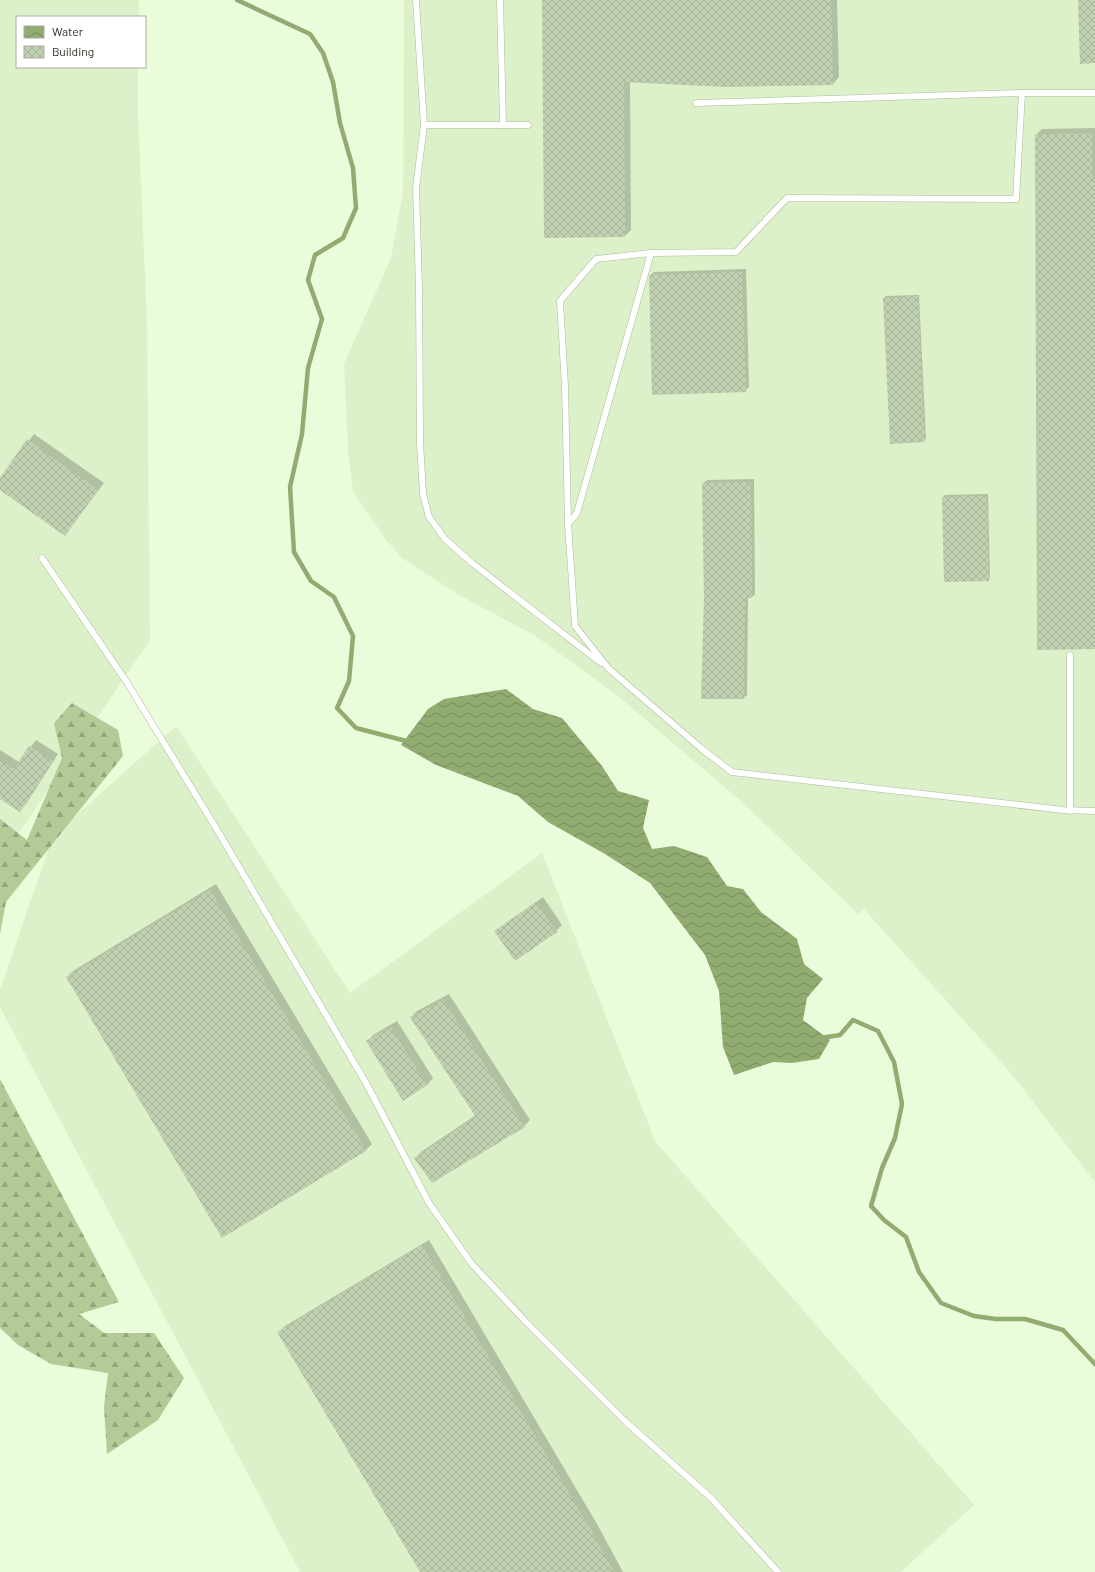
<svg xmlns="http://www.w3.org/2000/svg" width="1095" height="1572" font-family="Barlow,sans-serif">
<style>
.built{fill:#dcf0c9}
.forest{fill:url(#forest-firs)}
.water{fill:url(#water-waves)}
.shadow{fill:#0003}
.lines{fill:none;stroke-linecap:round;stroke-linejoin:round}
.stream{stroke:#90ac70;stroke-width:4.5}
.building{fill:url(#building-cross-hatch)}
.lane-casing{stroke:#acbb9c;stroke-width:7}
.lane{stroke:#fff;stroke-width:6}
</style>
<defs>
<pattern id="forest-firs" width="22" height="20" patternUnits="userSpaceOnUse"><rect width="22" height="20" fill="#b2cb97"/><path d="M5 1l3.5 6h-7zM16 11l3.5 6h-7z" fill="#91a67b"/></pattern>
<pattern id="water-waves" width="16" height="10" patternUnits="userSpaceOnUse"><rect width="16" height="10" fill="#90ac70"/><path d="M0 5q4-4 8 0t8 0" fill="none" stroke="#768d5c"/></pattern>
<pattern id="building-cross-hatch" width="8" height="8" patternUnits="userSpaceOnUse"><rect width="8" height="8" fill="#c0d0b0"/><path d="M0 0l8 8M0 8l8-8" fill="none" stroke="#a5b397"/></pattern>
</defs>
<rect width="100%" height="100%" fill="#ebfcdb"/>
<!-- built -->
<g class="built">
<polygon points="0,0 139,0 139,17 17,17 17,67 138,67 138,113 147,322 150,640 6,852 0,847"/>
<polygon points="404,0 1095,0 1095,1182 1009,1071 864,909 858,914 741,801 613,692 534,635 459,595 402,558 387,541 353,492 348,451 344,364 391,258 403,191"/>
<polygon points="176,726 350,993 542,853 655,1141 974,1505 901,1572 300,1572 0,1007 0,990 53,836"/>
</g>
<!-- forest -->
<g class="forest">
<polygon points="72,703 118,730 123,756 6,902 0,934 0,819 27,840 62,758 54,723"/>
<polygon points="0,1079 119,1302 79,1314 104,1333 154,1333 184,1378 158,1420 107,1454 104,1407 108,1373 51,1364 18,1345 0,1328"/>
</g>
<!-- water -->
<polygon class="water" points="506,689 533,709 562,718 602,766 618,791 649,800 643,828 652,849 674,846 707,857 727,886 743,889 761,912 797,939 804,964 823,979 807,998 803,1020 830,1040 819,1059 792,1063 773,1062 734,1075 723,1047 719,991 705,955 650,883 605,854 548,822 518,796 436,765 401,745 428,709 444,699"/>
<!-- shadow -->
<g class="shadow">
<polygon points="543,0 837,0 839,77 833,84 726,86 630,81 631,230 625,236"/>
<polygon points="1095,128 1095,648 1036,135 1042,129"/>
<polygon points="746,269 749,387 745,391 650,276 654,272"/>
<polygon points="919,295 926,439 924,441 891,443 884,298 886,296"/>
<polygon points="34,434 104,483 65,535 0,489 0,479"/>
<polygon points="754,479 755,594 752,597 748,597 747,695 743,698 705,599 703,483 707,480"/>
<polygon points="988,494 990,578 988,580 943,497 945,495"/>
<polygon points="36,740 58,754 26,804 20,810 0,798 0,750 19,762"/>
<polygon points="216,884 372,1144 366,1150 222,1236 67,977 73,971"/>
<polygon points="543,897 562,925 556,931 496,931"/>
<polygon points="449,994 530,1120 524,1126 415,1158 421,1152 476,1115 411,1017 417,1011"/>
<polygon points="397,1021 433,1078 427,1085 403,1099 367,1042 373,1035"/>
<polygon points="429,1240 597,1524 623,1572 421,1572 279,1332 285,1326"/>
</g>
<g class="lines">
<!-- stream -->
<g class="stream">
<polyline points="237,0 310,34 323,53 333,82 340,123 353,168 356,208 343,238 315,255 308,280 322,319 308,368 302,434 290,487 294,552 311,581 334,597 353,636 349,681 337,708 356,728 410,742"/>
<polyline points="821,1038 840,1035 853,1020 878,1031 894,1062 902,1104 895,1138 882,1168 871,1206 884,1220 906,1237 919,1272 941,1303 974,1316 996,1319 1025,1319 1063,1330 1095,1364"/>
</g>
</g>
<!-- building -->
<g class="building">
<polygon points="542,0 831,0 833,85 726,87 624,82 625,237 544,238"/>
<polygon points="1078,0 1095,0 1095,63 1080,64"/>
<polygon points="1092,133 1092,178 1095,177 1095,649 1037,650 1035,134"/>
<polygon points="742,272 746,392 652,395 649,275"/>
<polygon points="918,296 925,442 890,444 883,298"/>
<polygon points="27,439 98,490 65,536 0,490 0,478"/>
<polygon points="751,482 752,598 745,598 744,699 701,699 704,599 702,483"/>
<polygon points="987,496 989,581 944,582 942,497"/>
<polygon points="29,746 53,761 20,812 0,799 0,760 14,769"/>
<polygon points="210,890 366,1151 222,1238 66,977"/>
<polygon points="536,902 557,932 515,961 494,931"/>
<polygon points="443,1000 525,1127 432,1183 414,1158 476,1117 410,1017"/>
<polygon points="390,1026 427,1085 403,1101 366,1041"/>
<polygon points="422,1245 591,1530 614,1572 420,1572 277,1332"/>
</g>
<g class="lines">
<!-- lane casing -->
<g class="lane-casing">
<g id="lane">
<polyline points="416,0 424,125 416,188 419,287 420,442 423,494 429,517 445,539 472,563 601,663"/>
<polyline points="500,0 503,125"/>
<polyline points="1022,93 1095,93"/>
<polyline points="424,125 528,125"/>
<polyline points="651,253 577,513 568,524 575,626 609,669 702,749 732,772 1063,810 1095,811"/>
<polyline points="568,524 565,386 560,301 596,259 651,253 736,252 787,198 1016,199 1022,93 696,103"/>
<polyline points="42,558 126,681 216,828 366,1083 429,1203 471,1263 526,1322 626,1422 711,1498 778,1572"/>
<polyline points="1070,811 1070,655"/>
</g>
</g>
<!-- lane -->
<use href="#lane" class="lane"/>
</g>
<!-- legend -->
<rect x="16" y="16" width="130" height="52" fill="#ffffff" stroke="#abaea9"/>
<rect x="24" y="26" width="20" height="12" fill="url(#water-waves)" stroke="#abaea9"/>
<text x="52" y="36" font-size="12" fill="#2e3427">Water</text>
<rect x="24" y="46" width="20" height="12" fill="url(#building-cross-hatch)" stroke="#abaea9"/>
<text x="52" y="56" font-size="12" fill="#2e3427">Building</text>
</svg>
